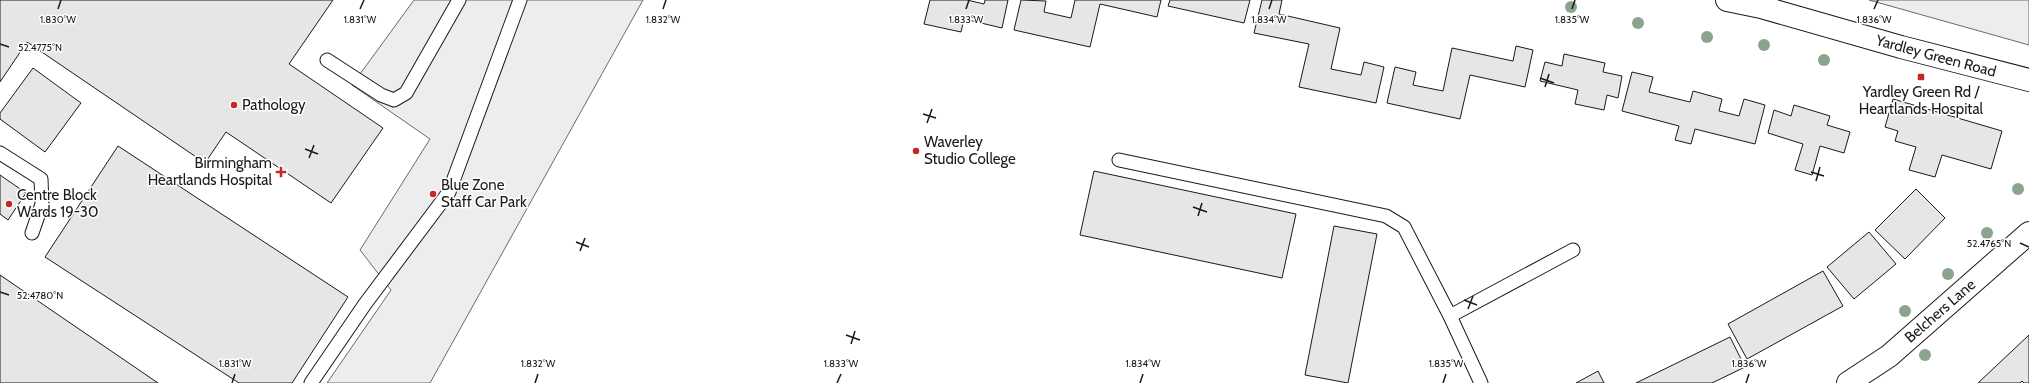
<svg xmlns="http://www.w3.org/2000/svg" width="2029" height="383" font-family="Cabin,sans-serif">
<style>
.built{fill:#ededed;stroke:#6a6a6a}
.building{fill:#e6e6e6;stroke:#1a1a1a}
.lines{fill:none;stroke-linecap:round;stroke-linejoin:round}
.lane-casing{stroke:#1a1a1a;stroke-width:15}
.secondary-casing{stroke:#1a1a1a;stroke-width:24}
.lane{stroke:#fff;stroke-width:13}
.secondary{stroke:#fff;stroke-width:22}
.tree{fill:#8aa48f}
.ticks{fill:none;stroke:#1a1a1a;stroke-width:1.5}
.poi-dot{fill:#c62828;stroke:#fff;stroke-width:1.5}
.labels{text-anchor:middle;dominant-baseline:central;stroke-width:3;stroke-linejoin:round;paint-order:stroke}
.street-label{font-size:15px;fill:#1a1a1a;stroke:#fff}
.poi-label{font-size:15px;fill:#1a1a1a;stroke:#fff;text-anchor:start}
.ticks-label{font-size:10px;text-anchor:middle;fill:#1a1a1a;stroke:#fff;stroke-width:3;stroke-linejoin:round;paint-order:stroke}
</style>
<rect width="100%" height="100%" fill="#fff"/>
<!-- built -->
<g class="built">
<polygon points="414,0 643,0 430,383 327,383 391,290 360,250 430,139 352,85"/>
<polygon points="1869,0 2029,0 2029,45"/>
</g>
<!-- building -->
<g class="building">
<polygon points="0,0 333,0 289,64 383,128 331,203 226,132 205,163 27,42 0,82"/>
<polygon points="930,0 967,0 984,4 985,0 1008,0 1002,28 964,19 961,32 924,24"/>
<polygon points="1021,0 1046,1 1044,12 1071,18 1075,0 1161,0 1157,17 1100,4 1090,47 1014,30"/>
<polygon points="1170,0 1250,0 1244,23 1168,6"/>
<polygon points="1262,0 1282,0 1279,14 1340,28 1331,69 1361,75 1364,62 1384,67 1376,103 1299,87 1309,44 1254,33"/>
<polygon points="1516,46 1533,50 1525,87 1470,75 1460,119 1387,103 1395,67 1416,72 1413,85 1443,91 1452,48 1513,61"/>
<polygon points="1564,54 1605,63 1603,72 1622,76 1618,98 1607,95 1604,110 1575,104 1578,90 1540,81 1545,62 1562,66"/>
<polygon points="33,68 81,103 45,152 0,119 0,113"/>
<polygon points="1632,72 1653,77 1649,92 1690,102 1693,91 1722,99 1719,111 1739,116 1744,99 1765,105 1755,144 1695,129 1691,144 1675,140 1679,126 1622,111"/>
<polygon points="1893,99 2002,131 1991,169 1942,155 1935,177 1909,170 1916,147 1895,141 1898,131 1885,127"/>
<polygon points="1794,105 1830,116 1827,125 1850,132 1844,153 1820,146 1812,175 1795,170 1803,144 1768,133 1774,110 1791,116"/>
<polygon points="118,146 348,297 292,383 239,383 45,257"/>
<polygon points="1094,171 1296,214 1282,278 1080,235"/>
<polygon points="0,175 26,193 8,220 0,214"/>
<polygon points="1916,189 1945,218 1905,259 1875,230"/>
<polygon points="1334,226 1377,234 1348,383 1305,375"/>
<polygon points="1869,232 1896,264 1854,299 1827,267"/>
<polygon points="1823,271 1843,306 1747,359 1728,324"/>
<polygon points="0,275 158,383 0,383"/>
<polygon points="2029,335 2029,383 2024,383 2022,381 2020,383 1978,383"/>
<polygon points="1730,337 1745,367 1712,383 1636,383"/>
<polygon points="1598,371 1604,383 1576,383"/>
</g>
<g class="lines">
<!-- lane casing -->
<g class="lane-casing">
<g id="lane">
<polyline points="327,60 381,95 394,100 406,93 459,0"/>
<polyline points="0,153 41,179 42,204 32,233"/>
<polyline points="1119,160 1386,216 1404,227 1450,316 1481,383"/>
<polyline points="1450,316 1573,250"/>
<polyline points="311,383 365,304 449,192 520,0"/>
</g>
</g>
<!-- secondary casing -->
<g class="secondary-casing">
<g id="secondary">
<polyline points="1727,0 1761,7 1901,47 2029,80"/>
<polyline points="1848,383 1889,356 2029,233"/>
</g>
</g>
<!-- lane -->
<use href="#lane" class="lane"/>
<!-- secondary -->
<use href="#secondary" class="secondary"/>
</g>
<!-- trees -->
<g class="tree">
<circle cx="1571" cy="7" r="6"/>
<circle cx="1638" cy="23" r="6"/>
<circle cx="1707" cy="37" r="6"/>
<circle cx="1764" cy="45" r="6"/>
<circle cx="1824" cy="60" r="6"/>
<circle cx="2018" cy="189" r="6"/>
<circle cx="1987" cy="233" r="6"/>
<circle cx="1948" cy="274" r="6"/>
<circle cx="1905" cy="311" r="6"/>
<circle cx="1925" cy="355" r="6"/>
</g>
<!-- ticks -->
<path class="ticks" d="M 58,9 L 61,0M 360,9 L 364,0M 663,9 L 666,0M 966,9 L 969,0M 1269,9 L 1272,0M 1572,9 L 1575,0M 1874,9 L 1878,0M 0,44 L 9,47M 1540,78 L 1554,83M 1545,87 L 1549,74M 923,114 L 936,118M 927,123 L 932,109M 305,149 L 318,154M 309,158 L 314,145M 1811,172 L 1824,176M 1816,181 L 1820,167M 1193,207 L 1207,212M 1198,216 L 1202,203M 576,242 L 589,247M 2020,243 L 2029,247M 580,251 L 585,238M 0,292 L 9,295M 1464,300 L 1477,305M 1468,309 L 1473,296M 846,335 L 860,340M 851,344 L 855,331M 232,383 L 235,374M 535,383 L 538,374M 837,383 L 841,374M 1140,383 L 1143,374M 1443,383 L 1446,374M 1746,383 L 1749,374"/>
<!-- markers -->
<g class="poi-dot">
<rect x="1917" y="73" width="8" height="8" rx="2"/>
<circle cx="234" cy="105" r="4"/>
<circle cx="916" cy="151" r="4"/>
<path d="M279 166h4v4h4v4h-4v4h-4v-4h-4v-4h4z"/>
<circle cx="433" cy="194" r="4"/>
<circle cx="9" cy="204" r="4"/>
</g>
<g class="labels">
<!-- street labels -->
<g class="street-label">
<text transform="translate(1936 56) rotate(15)">Yardley Green Road</text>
<text transform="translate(1940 311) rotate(-41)">Belchers Lane</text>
</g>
<!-- poi labels -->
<g class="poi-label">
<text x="1921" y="92" text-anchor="middle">Yardley Green Rd /<tspan x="1921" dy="17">Heartlands Hospital</tspan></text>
<text x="242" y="105">Pathology</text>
<text x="924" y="142">Waverley<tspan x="924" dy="17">Studio College</tspan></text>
<text x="272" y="163" text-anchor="end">Birmingham<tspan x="272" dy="17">Heartlands Hospital</tspan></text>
<text x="441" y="185">Blue Zone<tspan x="441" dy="17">Staff Car Park</tspan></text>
<text x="17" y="195">Centre Block<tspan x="17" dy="17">Wards 19-30</tspan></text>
</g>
</g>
<g class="ticks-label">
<text x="360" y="23">1.831°W</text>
<text x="663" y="23">1.832°W</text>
<text x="966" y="23">1.833°W</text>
<text x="1874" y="23">1.836°W</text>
<text x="58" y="23">1.830°W</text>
<text x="1269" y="23">1.834°W</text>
<text x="1572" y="23">1.835°W</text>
<text x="40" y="51">52.4775°N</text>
<text x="1989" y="247">52.4765°N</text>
<text x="40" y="299">52.4780°N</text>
<text x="235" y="367">1.831°W</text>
<text x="538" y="367">1.832°W</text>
<text x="841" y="367">1.833°W</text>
<text x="1143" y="367">1.834°W</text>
<text x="1446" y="367">1.835°W</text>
<text x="1749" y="367">1.836°W</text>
</g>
</svg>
